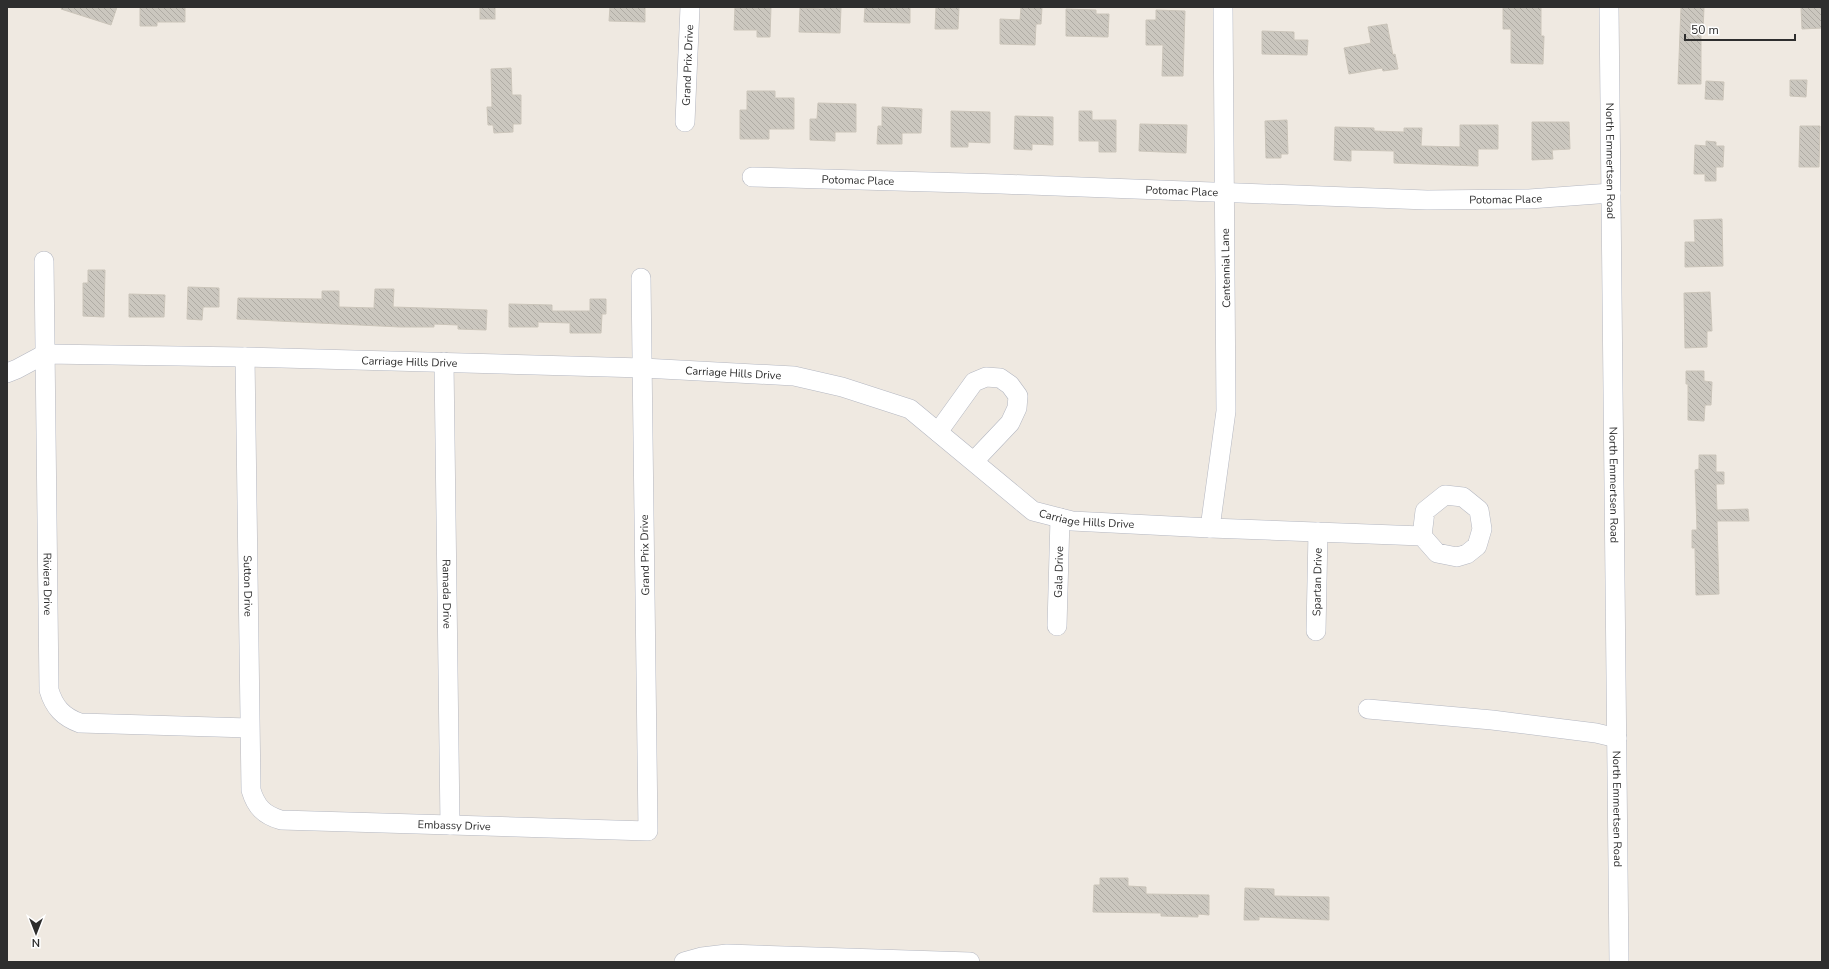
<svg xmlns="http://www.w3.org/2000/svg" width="1829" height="969" font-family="'Nunito Sans',sans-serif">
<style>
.building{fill:url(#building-back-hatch);stroke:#cbc5ba}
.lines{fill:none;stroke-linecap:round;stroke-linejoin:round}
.minor-casing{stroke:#b4b7c1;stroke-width:20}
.minor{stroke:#fff;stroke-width:19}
.labels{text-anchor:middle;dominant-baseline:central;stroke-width:3;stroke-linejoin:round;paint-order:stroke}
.street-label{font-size:11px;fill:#2e2e2e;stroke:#fff}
</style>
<defs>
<pattern id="building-back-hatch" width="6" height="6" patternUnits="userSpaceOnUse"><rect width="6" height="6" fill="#cbc7bf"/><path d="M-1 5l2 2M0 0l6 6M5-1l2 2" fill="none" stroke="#afaba4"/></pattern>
</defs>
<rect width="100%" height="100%" fill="#efe9e1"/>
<!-- building -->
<g class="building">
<polygon points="62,7 117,7 111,25 61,9"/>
<polygon points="140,7 185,7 185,22 157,22 157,26 140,26"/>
<rect x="480" y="7" width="15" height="12"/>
<polygon points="610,7 645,7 645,22 609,21"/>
<polygon points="735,7 771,7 770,37 757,37 757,30 734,30"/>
<polygon points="824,7 841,7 840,33 799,32 800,8 824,9"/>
<polygon points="865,7 910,7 910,23 864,22"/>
<polygon points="936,7 959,7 958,29 935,29"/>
<polygon points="1021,7 1042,7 1041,24 1036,24 1035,45 1000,44 1000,19 1020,20"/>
<polygon points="1503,7 1541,7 1541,36 1544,36 1543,64 1511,63 1511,29 1503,29"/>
<polygon points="1681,7 1704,7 1703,32 1701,32 1701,84 1678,84"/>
<polygon points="1801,7 1822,7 1822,28 1802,29"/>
<polygon points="1066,9 1096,10 1096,14 1109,14 1108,37 1066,36"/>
<polygon points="1156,10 1185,11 1183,76 1162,76 1163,45 1146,45 1146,20 1156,20"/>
<polygon points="1387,24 1393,55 1395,54 1398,69 1383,71 1382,68 1349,74 1344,48 1371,43 1368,27"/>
<polygon points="1262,31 1294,32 1294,40 1308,40 1307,55 1262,54"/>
<polygon points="511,68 512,95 521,95 521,124 513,124 513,132 494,133 493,125 488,125 487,107 492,107 491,69"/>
<polygon points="1790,80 1807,80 1806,97 1790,96"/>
<polygon points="1706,81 1724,82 1723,100 1705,99"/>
<polygon points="747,91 775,91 775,98 794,98 794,129 769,129 769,139 740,139 740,110 747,110"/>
<polygon points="818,103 856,104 856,132 835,132 835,141 810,140 810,119 817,119"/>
<polygon points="882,107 922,109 921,133 902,133 902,144 877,144 878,126 882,126"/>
<polygon points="951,111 990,112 990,143 968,142 968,147 951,147"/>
<polygon points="1079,111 1092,111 1092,120 1116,120 1116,152 1099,152 1099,141 1079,141"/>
<polygon points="1015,116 1053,117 1053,145 1032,144 1032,150 1014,149"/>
<polygon points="1287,120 1288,154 1281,154 1281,158 1266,158 1265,121"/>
<polygon points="1532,122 1569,122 1570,149 1552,150 1553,159 1532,160"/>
<polygon points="1140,124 1187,125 1186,153 1139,151"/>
<polygon points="1460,125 1498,125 1498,149 1478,149 1478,166 1394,163 1394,151 1351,150 1351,161 1334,160 1335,127 1374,128 1374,131 1404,132 1404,128 1422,128 1421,146 1460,147"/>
<polygon points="1800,126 1820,126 1819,167 1799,167"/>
<polygon points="1706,141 1716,142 1716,146 1724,146 1723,167 1716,167 1716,181 1705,181 1705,174 1694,174 1695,145 1706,146"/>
<polygon points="1722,219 1723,266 1685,267 1685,242 1695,242 1694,220"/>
<polygon points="88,270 105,270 104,317 83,316 83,283 88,283"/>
<polygon points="188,287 219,288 219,307 203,307 202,320 187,319"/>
<polygon points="375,289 394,289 393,307 487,310 486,330 458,329 458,325 434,324 434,327 400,327 237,319 238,298 322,299 322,291 339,291 339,307 374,308"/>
<polygon points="1710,292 1712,331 1707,331 1707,347 1685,348 1684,293"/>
<polygon points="129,294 165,295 164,317 129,317"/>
<polygon points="590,299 606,299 606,314 602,314 601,333 570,333 570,323 538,322 538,327 509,327 509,304 552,305 552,311 590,311"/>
<polygon points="1686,371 1704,371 1704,381 1712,382 1711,405 1705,405 1704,421 1688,420 1688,384 1686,384"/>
<polygon points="1699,455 1716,455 1716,472 1724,472 1724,484 1716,484 1717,510 1748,509 1749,521 1717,521 1719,594 1696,595 1695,548 1692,548 1692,530 1697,530 1695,470 1699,469"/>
<polygon points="1100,878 1128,878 1128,886 1146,887 1146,894 1209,895 1209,915 1198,914 1198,917 1161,916 1161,913 1093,912 1094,885 1100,885"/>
<polygon points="1245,888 1274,889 1274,896 1329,897 1329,920 1259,917 1259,920 1244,920"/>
</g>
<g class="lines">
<!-- minor casing -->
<g class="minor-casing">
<g id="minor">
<path id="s1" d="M 1609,7 L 1619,962"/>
<path id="s2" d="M 685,122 L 690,7"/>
<path id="s3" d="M 752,177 L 1001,184 L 1427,200 L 1529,199 L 1611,193"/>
<path id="s4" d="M 44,261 L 49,690 C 54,707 63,717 80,723 L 249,728"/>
<path id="s5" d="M 245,357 L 251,790 C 256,807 264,815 281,820 L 648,831 L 641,278"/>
<path id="s6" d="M 444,362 L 450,825"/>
<path id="s7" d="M 7,373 L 17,369 L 45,354 L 245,357 L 643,368 L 794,376 L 842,387 L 910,409 L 1033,511 L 1072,521 L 1210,528 L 1422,536 L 1437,553 L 1457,557 L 1467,554 L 1477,546 L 1482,529 L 1479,510 L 1463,497 L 1445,495 L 1425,511 L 1422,536"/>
<polyline points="938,432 974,382 986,377 1000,378 1010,385 1018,396 1017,408 1010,423 974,461"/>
<polyline points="1210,528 1226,411 1223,7"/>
<path id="s8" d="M 1057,626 L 1060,518"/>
<path id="s9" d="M 1316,631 L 1318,532"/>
<polyline points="1368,709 1492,720 1596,733 1617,738"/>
<polyline points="684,962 702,957 727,954 970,962"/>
</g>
</g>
<!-- minor -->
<use href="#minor" class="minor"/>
</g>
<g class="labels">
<!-- street labels -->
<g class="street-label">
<text stroke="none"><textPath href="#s2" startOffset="57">Grand Prix Drive</textPath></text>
<text stroke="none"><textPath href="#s1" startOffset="154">North Emmertsen Road</textPath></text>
<text stroke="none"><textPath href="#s3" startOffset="106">Potomac Place</textPath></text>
<text stroke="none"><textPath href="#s3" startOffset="430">Potomac Place</textPath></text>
<text stroke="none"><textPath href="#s3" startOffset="754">Potomac Place</textPath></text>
<text transform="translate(1226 268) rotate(-91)">Centennial Lane</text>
<text stroke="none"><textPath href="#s7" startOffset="407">Carriage Hills Drive</textPath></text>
<text stroke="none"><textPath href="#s7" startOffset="731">Carriage Hills Drive</textPath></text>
<text stroke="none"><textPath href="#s1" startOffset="478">North Emmertsen Road</textPath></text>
<text stroke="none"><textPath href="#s7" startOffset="1127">Carriage Hills Drive</textPath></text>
<text transform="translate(645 555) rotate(-91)">Grand Prix Drive</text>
<text stroke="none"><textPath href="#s8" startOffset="54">Gala Drive</textPath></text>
<text stroke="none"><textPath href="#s9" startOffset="49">Spartan Drive</textPath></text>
<text stroke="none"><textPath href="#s4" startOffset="323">Riviera Drive</textPath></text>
<text stroke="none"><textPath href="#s5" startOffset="229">Sutton Drive</textPath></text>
<text stroke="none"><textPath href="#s6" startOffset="232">Ramada Drive</textPath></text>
<text stroke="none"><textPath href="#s1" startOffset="802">North Emmertsen Road</textPath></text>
<text stroke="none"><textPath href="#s5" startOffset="651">Embassy Drive</textPath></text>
</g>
</g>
<!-- border -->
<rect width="1829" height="969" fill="none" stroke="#2e2e2e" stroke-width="16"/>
<!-- north arrow -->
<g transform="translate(36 933) rotate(180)" stroke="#ffffff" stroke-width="3" paint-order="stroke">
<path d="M0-3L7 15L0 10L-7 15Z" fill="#2e2e2e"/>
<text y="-6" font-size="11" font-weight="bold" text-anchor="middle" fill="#2e2e2e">N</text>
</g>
<!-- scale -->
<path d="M1685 34v6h110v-6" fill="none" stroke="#2e2e2e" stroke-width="2"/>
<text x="1691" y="34" font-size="12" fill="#2e2e2e" stroke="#ffffff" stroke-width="3" paint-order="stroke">50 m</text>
</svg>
